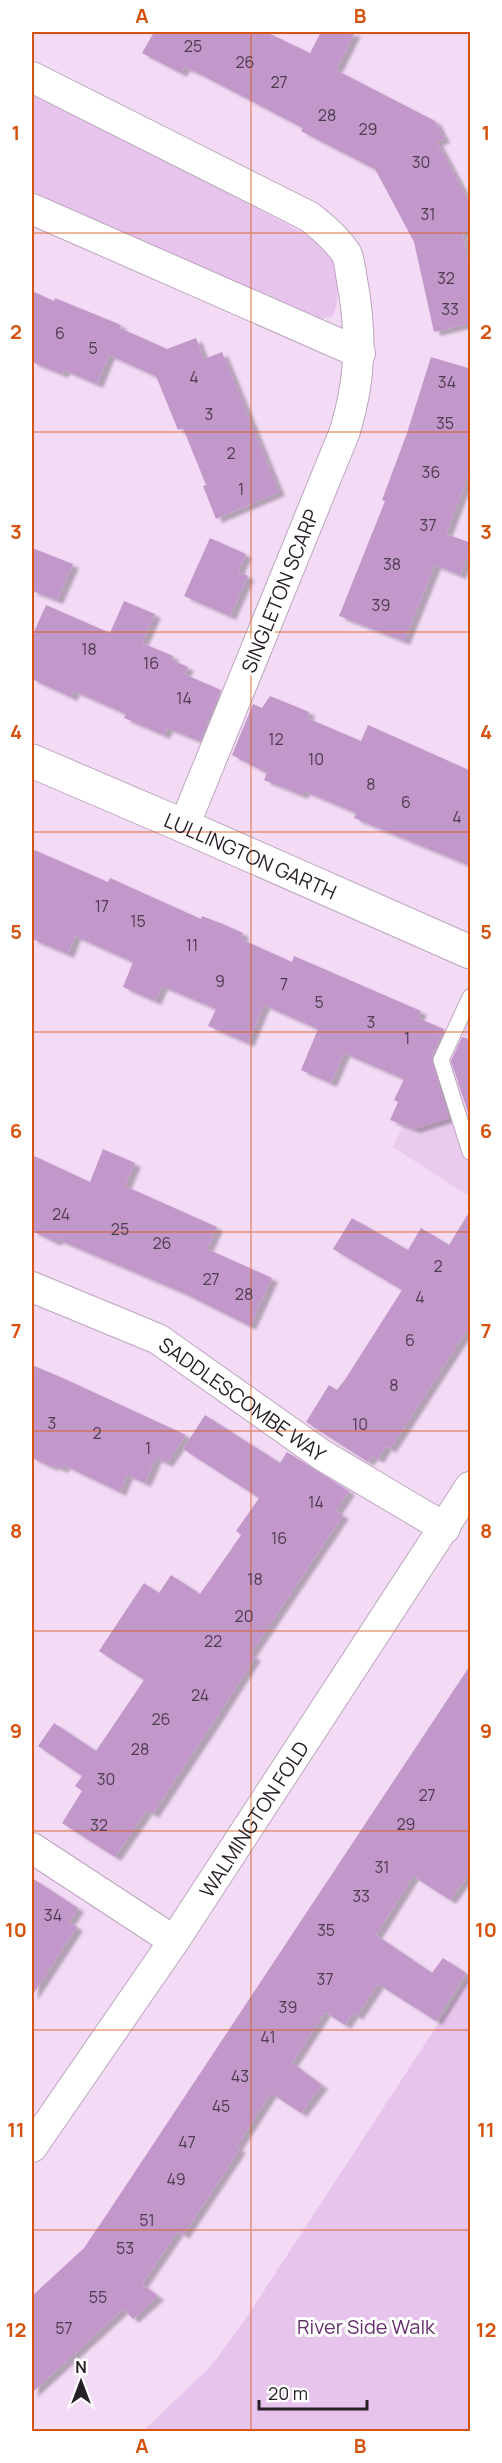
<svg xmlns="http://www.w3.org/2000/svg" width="502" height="2463" font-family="Manrope,sans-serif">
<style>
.built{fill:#e9cced}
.green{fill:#e7c4ec}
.building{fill:#c297c9;filter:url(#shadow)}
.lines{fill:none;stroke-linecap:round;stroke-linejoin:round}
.lane-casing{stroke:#bca5bf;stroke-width:17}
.street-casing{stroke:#bca5bf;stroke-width:32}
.secondary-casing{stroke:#bca5bf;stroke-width:35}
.lane{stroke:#fff;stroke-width:15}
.street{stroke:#fff;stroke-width:30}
.secondary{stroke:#fff;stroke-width:33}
.grid{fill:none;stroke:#d5530f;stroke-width:1.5;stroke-opacity:0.55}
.labels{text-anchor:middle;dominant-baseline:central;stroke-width:6;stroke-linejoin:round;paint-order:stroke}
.number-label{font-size:16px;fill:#4e3c50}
.street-label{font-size:20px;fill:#271e28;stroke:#fff}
.park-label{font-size:20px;fill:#66316f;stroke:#fff}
.neatline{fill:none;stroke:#d5530f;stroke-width:2}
.grid-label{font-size:20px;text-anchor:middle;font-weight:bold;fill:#d5530f}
</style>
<defs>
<filter id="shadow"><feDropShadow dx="6" dy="4" stdDeviation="1.5" flood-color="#0004"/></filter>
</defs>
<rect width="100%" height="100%" fill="#f3dbf6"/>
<!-- built -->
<polygon class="built" points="470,982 470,1197 393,1147"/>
<!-- green -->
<g class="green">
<path d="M 32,90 L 301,232 C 310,238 322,244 328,252 C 339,264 340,303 333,316 L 318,320 L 301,314 L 32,191 Z"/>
<polygon points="470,1975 470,2431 143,2431 212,2365 248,2315"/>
</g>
<!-- building -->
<g class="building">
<polygon points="154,32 266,32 310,53 321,32 355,32 336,70 435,121 444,139 437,142 471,206 471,229 462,233 471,271 471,323 434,332 414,242 375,169 301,131 303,128 200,74 184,67 181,73 142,53"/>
<polygon points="32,291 54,301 55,298 121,325 120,328 167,349 196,338 204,359 222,352 279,492 216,519 203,486 206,485 183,428 178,430 156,376 109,355 97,384 64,370 62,374 32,362"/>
<polygon points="431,357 471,369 471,469 446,534 471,543 471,547 460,575 435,565 404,641 339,616 385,501 382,500 407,433"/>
<polygon points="210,538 246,554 238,571 248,576 230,616 184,596"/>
<polygon points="32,548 73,564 57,600 32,591"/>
<polygon points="124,601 155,614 142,643 173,656 172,660 188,667 184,674 221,690 200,741 167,728 164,735 124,718 126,714 74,691 71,697 32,679 32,636 46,605 110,633"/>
<polygon points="270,696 309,712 307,718 361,741 368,725 471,771 471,866 354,818 356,813 304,791 302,795 264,780 267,773 232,755 253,704 262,708"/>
<polygon points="32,849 108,882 110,878 201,919 202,916 223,924 243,933 241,939 292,962 294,956 421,1011 418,1018 444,1029 432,1056 432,1062 449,1118 414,1129 390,1120 398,1102 394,1100 404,1079 344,1053 331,1083 301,1070 318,1029 264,1005 248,1043 208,1026 216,1009 162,986 155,1001 123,987 133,962 75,936 68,954 32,939"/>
<polygon points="462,1037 471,1040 471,1111 468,1112 451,1061"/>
<polygon points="103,1149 135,1163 125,1186 217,1227 207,1249 272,1278 250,1326 184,1293 57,1239 55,1242 32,1231 32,1155 90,1182"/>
<polygon points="471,1209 471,1324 390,1449 386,1446 378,1459 372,1456 368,1462 306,1422 329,1385 337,1390 346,1378 402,1290 333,1249 352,1218 408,1250 421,1228 449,1245"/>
<polygon points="32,1365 65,1379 186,1435 167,1463 156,1458 145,1483 127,1475 120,1492 64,1465 62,1469 53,1465 52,1467 32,1458"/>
<polygon points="205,1415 280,1463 287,1452 349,1491 336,1511 343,1515 250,1654 255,1657 213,1723 153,1814 147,1810 115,1857 62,1823 82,1791 75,1786 82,1776 38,1746 54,1723 96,1751 144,1680 99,1651 144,1583 159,1593 171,1575 200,1594 241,1535 236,1531 259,1498 183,1449"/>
<polygon points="471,1664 471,1871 450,1900 413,1876 376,1935 432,1973 443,1958 466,1973 436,2021 378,1984 357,2016 353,2013 345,2025 325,2012 292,2063 322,2085 301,2113 271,2093 236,2147 240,2149 183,2235 178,2231 142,2284 158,2296 133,2319 123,2309 32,2393 32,2296 84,2248 107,2214"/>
<polygon points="32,1878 78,1908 69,1922 77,1927 32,1996"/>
</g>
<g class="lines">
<!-- lane casing -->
<g class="lane-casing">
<polyline id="lane" points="470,997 441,1060 470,1152"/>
</g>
<!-- street casing -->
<g class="street-casing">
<g id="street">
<path d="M 32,77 L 310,217 C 323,228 336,238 346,253 C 350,260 350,271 352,280 C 362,334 361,378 345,431 L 184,826"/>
<polyline points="32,209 360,353"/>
<path id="s1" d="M 32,1287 L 158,1339 L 322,1455 L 445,1528"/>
<polyline points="32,1848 174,1941"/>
<path id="s2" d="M 32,2147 L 174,1941 L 470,1487"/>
</g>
</g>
<!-- secondary casing -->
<g class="secondary-casing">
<g id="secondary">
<path id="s3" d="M 32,761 L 184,826 L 470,952"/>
</g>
</g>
<!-- lane -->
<use href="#lane" class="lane"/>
<!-- street -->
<use href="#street" class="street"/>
<!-- secondary -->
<use href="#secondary" class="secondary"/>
</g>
<!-- grid -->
<path class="grid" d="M 251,32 L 251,2432M 32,233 L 470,233M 32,432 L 470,432M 32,632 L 470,632M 32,832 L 470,832M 32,1032 L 470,1032M 32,1232 L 470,1232M 32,1431 L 470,1431M 32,1631 L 470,1631M 32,1831 L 470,1831M 32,2030 L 470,2030M 32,2230 L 470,2230"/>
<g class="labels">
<!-- number labels -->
<g class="number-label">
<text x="193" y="46">25</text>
<text x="245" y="62">26</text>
<text x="279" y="82">27</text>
<text x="327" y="115">28</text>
<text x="368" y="129">29</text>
<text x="421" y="162">30</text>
<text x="428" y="214">31</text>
<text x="446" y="278">32</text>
<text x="450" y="309">33</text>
<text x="60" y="333">6</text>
<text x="93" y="348">5</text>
<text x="194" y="377">4</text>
<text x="447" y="382">34</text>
<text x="209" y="414">3</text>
<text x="445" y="423">35</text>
<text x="231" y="453">2</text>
<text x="431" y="472">36</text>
<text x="241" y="489">1</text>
<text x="428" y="525">37</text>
<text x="392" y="564">38</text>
<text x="381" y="605">39</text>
<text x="89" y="649">18</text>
<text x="151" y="663">16</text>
<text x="184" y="698">14</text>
<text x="276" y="739">12</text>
<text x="316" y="759">10</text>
<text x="371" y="784">8</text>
<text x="406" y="802">6</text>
<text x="457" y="817">4</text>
<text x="102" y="906">17</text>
<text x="138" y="921">15</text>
<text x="192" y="945">11</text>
<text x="220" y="981">9</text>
<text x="284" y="984">7</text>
<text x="319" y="1002">5</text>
<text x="371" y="1022">3</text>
<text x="407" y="1038">1</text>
<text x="61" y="1214">24</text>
<text x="120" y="1229">25</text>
<text x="162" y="1243">26</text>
<text x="438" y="1266">2</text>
<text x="211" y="1279">27</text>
<text x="244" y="1294">28</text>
<text x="420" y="1297">4</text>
<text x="410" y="1340">6</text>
<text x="394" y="1385">8</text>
<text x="52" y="1423">3</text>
<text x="360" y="1424">10</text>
<text x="97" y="1433">2</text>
<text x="148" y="1448">1</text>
<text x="316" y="1502">14</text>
<text x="279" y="1538">16</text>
<text x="255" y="1579">18</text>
<text x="244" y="1616">20</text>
<text x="213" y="1641">22</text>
<text x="200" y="1695">24</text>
<text x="161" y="1719">26</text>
<text x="140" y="1749">28</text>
<text x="106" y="1779">30</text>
<text x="427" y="1795">27</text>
<text x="406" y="1824">29</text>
<text x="99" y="1825">32</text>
<text x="382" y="1867">31</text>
<text x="361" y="1896">33</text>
<text x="53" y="1915">34</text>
<text x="326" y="1930">35</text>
<text x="325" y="1979">37</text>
<text x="288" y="2007">39</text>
<text x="268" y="2037">41</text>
<text x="240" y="2076">43</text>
<text x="221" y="2106">45</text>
<text x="187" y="2142">47</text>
<text x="176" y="2179">49</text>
<text x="147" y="2220">51</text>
<text x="125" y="2248">53</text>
<text x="98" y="2297">55</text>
<text x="64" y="2328">57</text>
</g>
<!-- street labels -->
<g class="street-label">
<text transform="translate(280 591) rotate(-68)">SINGLETON SCARP</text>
<text stroke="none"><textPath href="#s3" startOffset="238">LULLINGTON GARTH</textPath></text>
<text stroke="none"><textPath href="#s1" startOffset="240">SADDLESCOMBE WAY</textPath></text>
<text stroke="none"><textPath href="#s2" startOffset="396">WALMINGTON FOLD</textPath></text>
</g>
<!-- park labels -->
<g class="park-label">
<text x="366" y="2326">River Side Walk</text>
</g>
</g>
<!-- border -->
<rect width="502" height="2463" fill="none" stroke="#ffffff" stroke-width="66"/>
<!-- north arrow -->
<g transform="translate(81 2382)" stroke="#ffffff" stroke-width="4.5" paint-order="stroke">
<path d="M0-4.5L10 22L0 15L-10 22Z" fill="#271e28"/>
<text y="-9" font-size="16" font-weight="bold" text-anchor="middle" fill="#271e28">N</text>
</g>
<!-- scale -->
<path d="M259 2400v9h108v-9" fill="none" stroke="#271e28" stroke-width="3"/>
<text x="268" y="2400" font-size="18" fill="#271e28" stroke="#ffffff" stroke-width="4.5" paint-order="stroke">20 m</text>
<rect x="33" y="33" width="436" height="2397" class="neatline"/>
<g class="grid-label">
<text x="142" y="23">A</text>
<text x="360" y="23">B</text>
<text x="16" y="140">1</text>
<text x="486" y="140">1</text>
<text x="16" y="339">2</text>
<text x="486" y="339">2</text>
<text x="16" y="539">3</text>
<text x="486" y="539">3</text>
<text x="16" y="739">4</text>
<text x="486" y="739">4</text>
<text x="16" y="939">5</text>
<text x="486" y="939">5</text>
<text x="16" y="1138">6</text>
<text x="486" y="1138">6</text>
<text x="16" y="1338">7</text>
<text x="486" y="1338">7</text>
<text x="16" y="1538">8</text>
<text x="486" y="1538">8</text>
<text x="16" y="1738">9</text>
<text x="486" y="1738">9</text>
<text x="16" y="1937">10</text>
<text x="486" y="1937">10</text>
<text x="16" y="2137">11</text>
<text x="486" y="2137">11</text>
<text x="16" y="2337">12</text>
<text x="486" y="2337">12</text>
<text x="142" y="2453">A</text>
<text x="360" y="2453">B</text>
</g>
</svg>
